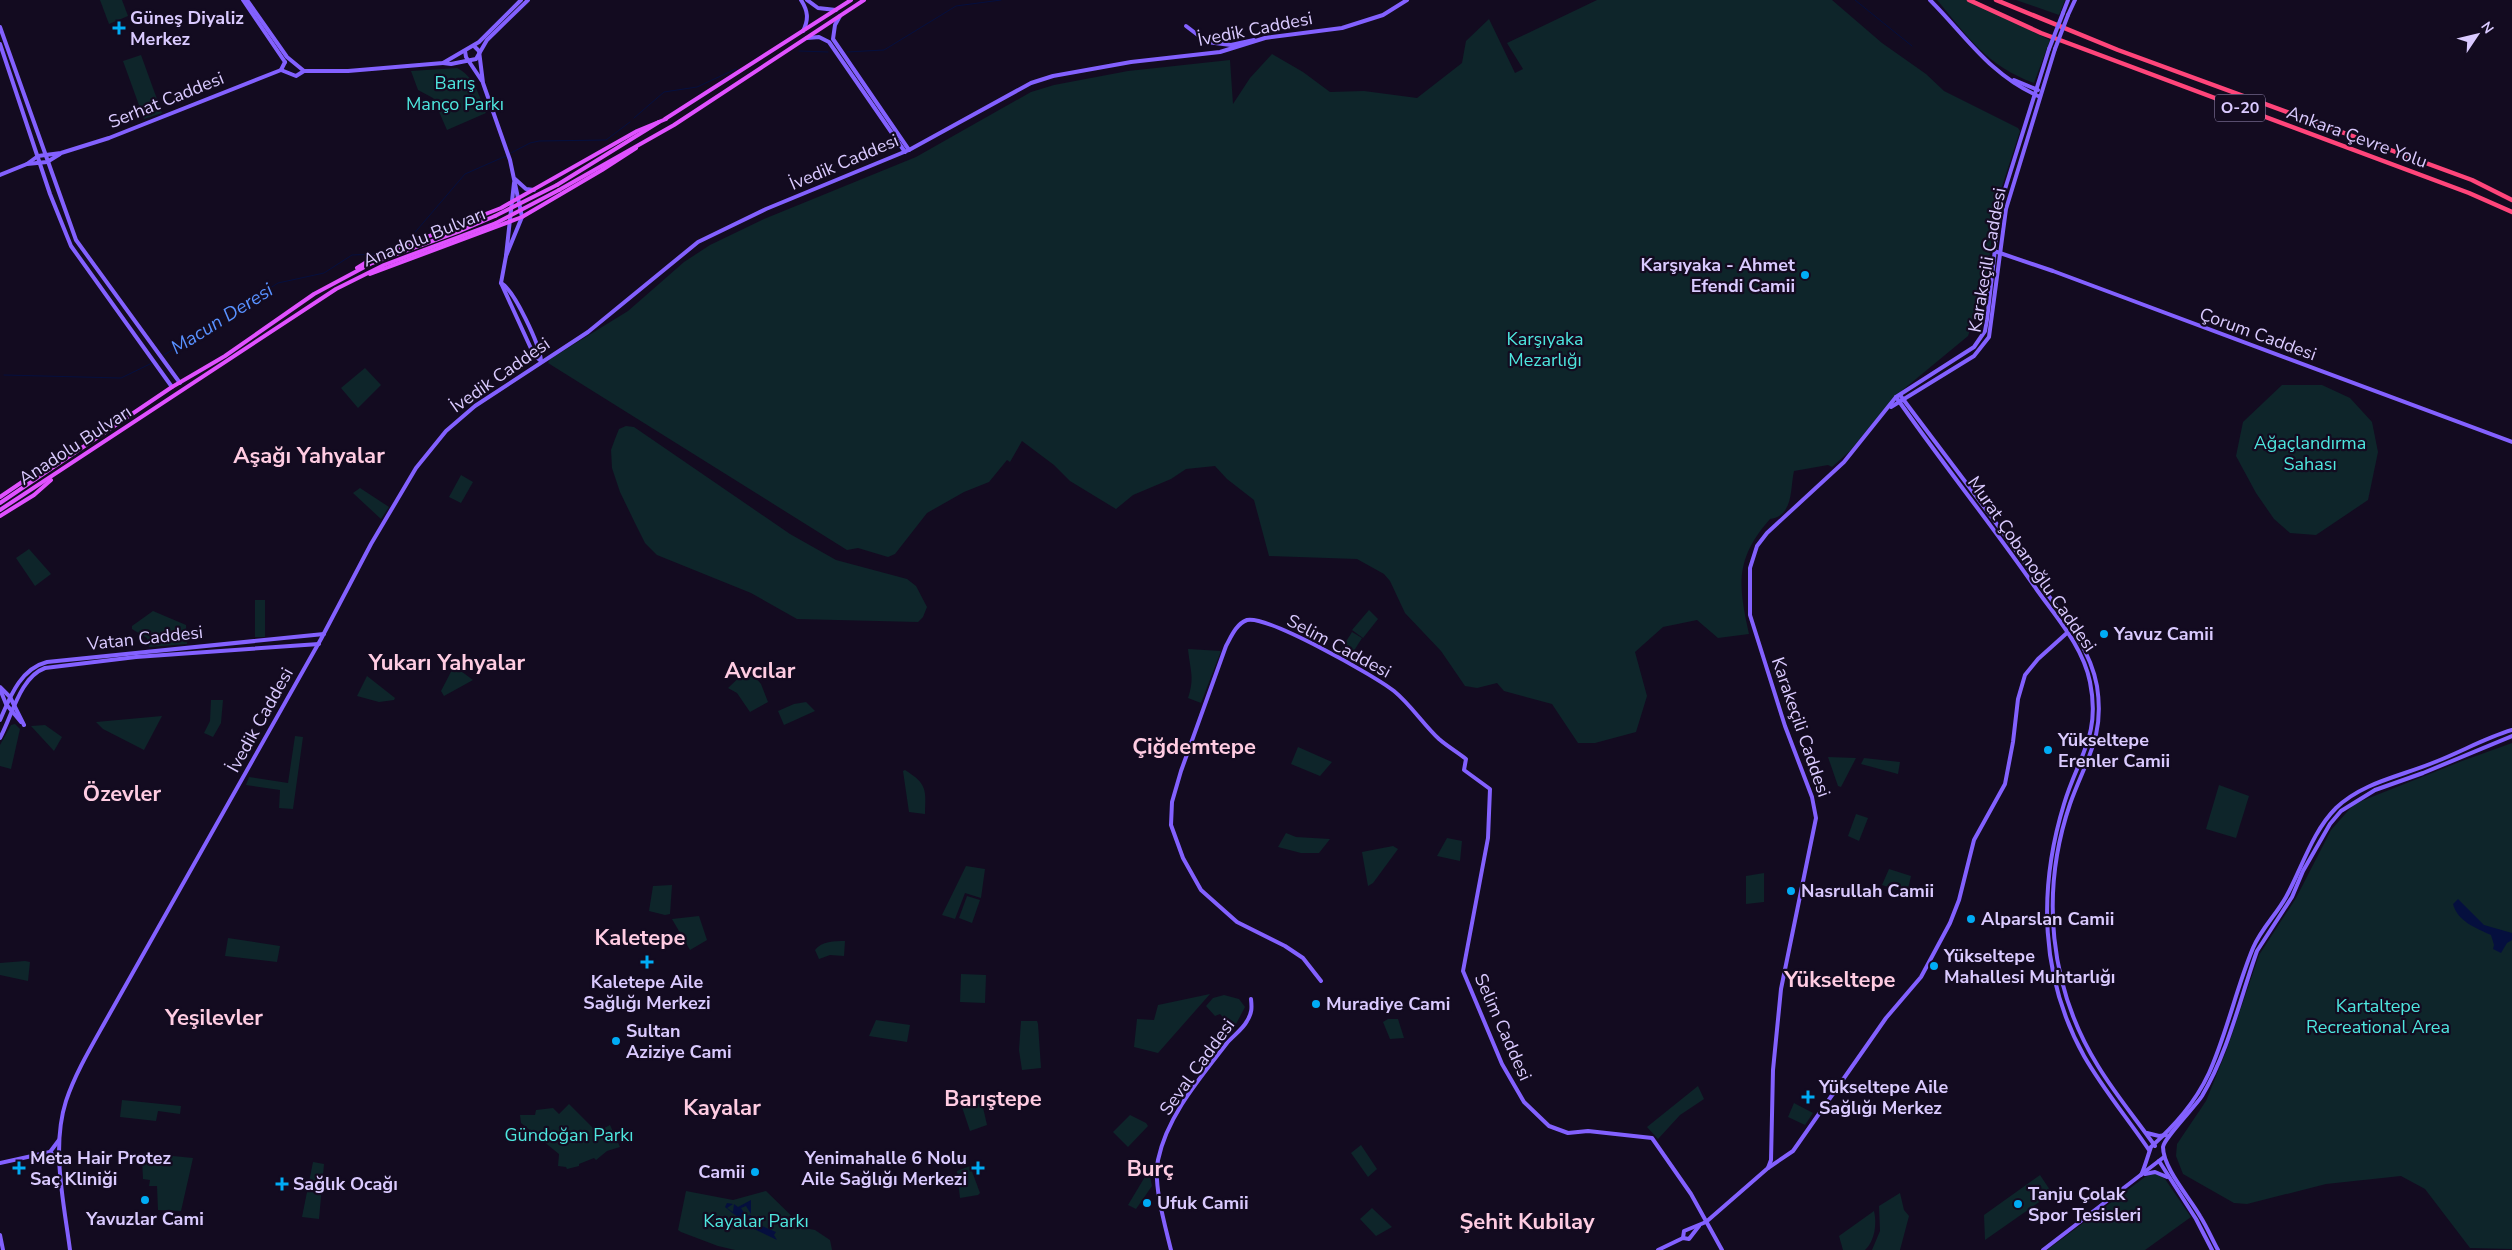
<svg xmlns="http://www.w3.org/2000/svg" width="2512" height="1250" font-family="'Nunito Sans',sans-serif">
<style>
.green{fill:#0e252a}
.water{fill:#050f3e}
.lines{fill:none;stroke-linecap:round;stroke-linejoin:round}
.stream{stroke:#050f3e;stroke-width:1}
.secondary{stroke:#8361ff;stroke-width:4}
.primary{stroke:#e051ff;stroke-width:4}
.highway{stroke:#ff457a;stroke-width:4.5}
.secondary-bridge{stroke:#8361ff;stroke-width:4}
.primary-bridge{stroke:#e051ff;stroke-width:4}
.poi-dot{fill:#00acf5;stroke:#130b20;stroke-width:2}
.labels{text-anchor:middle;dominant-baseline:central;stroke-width:4.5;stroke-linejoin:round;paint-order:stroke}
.shield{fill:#130b20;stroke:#9e91bc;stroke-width:1}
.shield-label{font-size:16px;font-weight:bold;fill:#dacaff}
.poi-label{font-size:18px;font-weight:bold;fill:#dacaff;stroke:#130b20;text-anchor:start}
.street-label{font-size:18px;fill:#dacaff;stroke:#130b20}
.park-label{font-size:18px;fill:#4ee7df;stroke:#130b20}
.water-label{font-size:19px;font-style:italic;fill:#5891ff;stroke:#130b20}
.district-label{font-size:22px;font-weight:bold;fill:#ffcce2;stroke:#130b20}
</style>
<rect width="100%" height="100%" fill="#130b20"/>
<!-- green -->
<g class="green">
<polygon points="100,0 122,0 128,16 109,24"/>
<path d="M 1597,0 L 1832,0 L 1882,43 L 1926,74 L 1944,91 L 2018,128 L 2020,131 L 1996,205 L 1986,284 L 1968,336 L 1893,398 L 1850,451 L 1832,467 L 1828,465 L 1794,471 C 1790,488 1794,516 1770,519 C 1735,559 1738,584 1749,634 L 1718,638 L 1697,620 L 1663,627 L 1635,652 L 1647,696 L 1636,732 L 1595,743 L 1578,743 L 1552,704 L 1504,691 L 1497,683 L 1477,688 L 1465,686 L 1441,651 L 1405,613 L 1390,581 L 1384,574 L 1357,559 L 1269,556 L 1254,500 L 1227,479 L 1215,466 L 1186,469 L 1171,479 L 1133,495 L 1116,509 L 1070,481 L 1054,465 L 1022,441 L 1010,462 L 1007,460 L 989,482 L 964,492 L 927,513 L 895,554 L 888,557 L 858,548 L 847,550 L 548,363 L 550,359 L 628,311 L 684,262 L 710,245 L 764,219 L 916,157 L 1031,92 L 1054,85 L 1128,71 L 1230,60 L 1233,104 L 1250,78 L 1272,54 L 1303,72 L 1330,92 L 1364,91 L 1417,98 L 1462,63 L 1466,41 L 1489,19 L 1515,73 L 1523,69 L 1507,43 Z"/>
<path d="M 1937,0 L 1967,0 L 2050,40 L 2034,83 C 1987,66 1968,37 1937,0 Z"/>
<polygon points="2016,0 2065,0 2059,15"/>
<polygon points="141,55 162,113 144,119 123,61"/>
<path d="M 457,68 C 475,77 479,96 486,113 L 447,130 L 433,98 L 418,90 L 411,71 Z"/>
<polygon points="365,368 381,385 358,408 341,388"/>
<polygon points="2282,385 2322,385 2350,398 2372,422 2378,452 2368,500 2316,535 2290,533 2274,519 2256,493 2236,456 2243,422"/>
<polygon points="626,426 634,427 790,534 836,560 907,579 916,586 927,607 923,617 918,622 797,619 751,593 657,555 645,543 635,523 620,492 612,468 611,450 615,439 619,429"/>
<polygon points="461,475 473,482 461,503 449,497"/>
<polygon points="360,488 389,507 381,519 353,493"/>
<polygon points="29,549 51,574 35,586 16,558"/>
<rect x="255" y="600" width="10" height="37"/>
<polygon points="1369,610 1378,619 1363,638 1352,630"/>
<polygon points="153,611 186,625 187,644 149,647 147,638 132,629 132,626"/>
<polygon points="1352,632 1362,638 1350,657 1340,651"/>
<path d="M 1188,649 L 1221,651 L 1201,703 L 1188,698 C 1195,678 1190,670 1188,649 Z"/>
<polygon points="454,666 473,680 444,696 441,691"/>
<polygon points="748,669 761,684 768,702 750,712 737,693 728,688"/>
<polygon points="367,676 395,698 394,700 379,702 357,696"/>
<polygon points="211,700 223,700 221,723 213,737 204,733 210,721"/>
<polygon points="806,702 815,711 784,725 778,711 794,704"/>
<polygon points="162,716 144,750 103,729 96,722"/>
<polygon points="15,724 20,729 11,769 0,766 0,745 11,725"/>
<polygon points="45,725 62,737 54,751 31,726"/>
<polygon points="295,736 303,737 293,809 279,808 280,790 246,785 249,777 288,783"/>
<polygon points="2512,743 2512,1249 2470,1248 2425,1189 2401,1176 2326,1184 2247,1204 2234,1203 2183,1174 2176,1156 2177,1144 2206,1101 2227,1049 2259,955 2296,898 2331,830 2354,804 2462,761"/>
<polygon points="1298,747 1332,762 1320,776 1291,764"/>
<polygon points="1828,757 1856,758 1841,787 1838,786"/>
<polygon points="1864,758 1900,762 1898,774 1861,764"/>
<path d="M 905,770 C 927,784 926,789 925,814 L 909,812 L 903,771 Z"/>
<polygon points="2219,785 2249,796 2236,838 2206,829"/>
<polygon points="1856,814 1868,818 1859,841 1848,836"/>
<polygon points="1286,833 1296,837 1330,839 1319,853 1301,853 1278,847"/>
<polygon points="1447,838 1462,841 1460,861 1437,856"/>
<polygon points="1393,846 1398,849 1373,883 1368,886 1362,852"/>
<polygon points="966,866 985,869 981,898 965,893 955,919 942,915"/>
<polygon points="1889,869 1911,876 1907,893 1882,885"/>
<polygon points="1764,873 1764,902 1746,904 1746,876"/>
<polygon points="672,885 670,914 665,915 649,911 653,886"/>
<polygon points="967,896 980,900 972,923 959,918"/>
<polygon points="699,916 707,940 690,950 672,919"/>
<polygon points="228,938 280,946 277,962 225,956"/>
<path d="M 845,941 L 844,956 L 830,955 L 819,959 L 815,950 C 822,941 834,941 845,941 Z"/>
<polygon points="25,961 30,962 28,981 0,975 0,963"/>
<polygon points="961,974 986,975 985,1003 960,1002"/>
<polygon points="1210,994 1158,1053 1134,1047 1137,1019 1154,1020 1158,1005"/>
<polygon points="1224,995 1239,999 1245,1007 1236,1024 1228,1018 1225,1019 1220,1014 1215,1016 1206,1006 1213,998"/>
<polygon points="1388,1019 1398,1019 1404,1038 1390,1039 1383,1022"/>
<polygon points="876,1020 910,1025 907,1042 869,1036"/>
<polygon points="1021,1021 1037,1021 1038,1024 1041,1068 1022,1070 1019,1050"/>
<polygon points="1698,1086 1704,1099 1680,1115 1658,1139 1647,1127"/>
<polygon points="122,1100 181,1106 180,1114 158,1111 156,1121 120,1117"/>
<polygon points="982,1103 987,1125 970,1131 962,1107"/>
<polygon points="1794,1103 1813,1113 1805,1125 1788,1117"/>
<polygon points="569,1104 597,1132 610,1125 620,1147 607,1151 596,1160 594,1158 579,1164 579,1166 567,1169 566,1167 558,1166 559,1154 521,1123 520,1115 535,1115 536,1110 553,1108 559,1114"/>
<polygon points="1130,1115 1146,1123 1148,1126 1128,1147 1113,1132"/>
<polygon points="1361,1145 1377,1169 1368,1177 1351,1153"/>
<polygon points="173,1156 193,1158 181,1211 158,1210 157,1186 149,1186 150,1180 143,1179 142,1158"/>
<polygon points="313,1162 324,1164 319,1219 302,1217"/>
<polygon points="970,1166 980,1193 978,1195 960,1198 957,1171"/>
<polygon points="2156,1173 2165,1179 2191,1217 2145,1250 2047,1250 2145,1177"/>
<polygon points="1146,1175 1150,1176 1152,1186 1136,1209 1128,1205"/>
<polygon points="2040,1175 2052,1193 1985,1240 1984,1215"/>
<polygon points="686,1191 733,1200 766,1191 804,1228 815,1230 830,1240 832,1250 735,1250 718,1246 681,1232 678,1230"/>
<polygon points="1900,1193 1904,1210 1909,1216 1900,1250 1872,1250 1880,1231 1879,1206"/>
<polygon points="1372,1208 1392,1227 1376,1236 1360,1219"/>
<path d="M 1874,1211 C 1877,1223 1875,1241 1865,1250 L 1843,1250 L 1839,1236 Z"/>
</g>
<!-- water -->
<g class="water">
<path d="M 2458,899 L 2484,925 L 2512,933 L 2512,940 L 2507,943 L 2501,953 L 2493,949 L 2494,945 L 2491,935 C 2476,928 2458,922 2453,904 Z"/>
<polygon points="751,1200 751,1214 746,1206 741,1208 746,1216 751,1215 752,1221 747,1222 747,1224 751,1227 760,1228 759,1226 752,1224 753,1222 776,1232 774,1235 777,1240 750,1227 725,1207 727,1203 733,1204 727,1208 733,1212 734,1204 738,1207"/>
</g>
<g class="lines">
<!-- stream -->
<g class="stream">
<polyline points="1855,0 1912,46"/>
<polyline points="799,51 828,52"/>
<polyline points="847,52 884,50 956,6 1001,0"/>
<polyline points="634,118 664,92 697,87 736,69"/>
<polyline points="511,153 530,143 539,141 606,140 630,122"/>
<polyline points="405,244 465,174 506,156"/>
<polyline points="164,355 278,283 324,273 352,255 378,254"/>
<polyline points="4,375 121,378 152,363"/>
</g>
<!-- secondary -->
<g class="secondary">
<polyline points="243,0 285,62"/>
<polyline points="247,0 287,57 304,71"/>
<path d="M 801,0 C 808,11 809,19 803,31"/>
<polyline points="807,0 818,8 836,10"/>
<path d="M 1930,0 C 1966,36 1989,74 2038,96"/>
<polyline points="2063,13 2068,0"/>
<polyline points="2068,15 2075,0"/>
<polyline points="840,16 835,25 833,39 909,150"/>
<polyline points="1186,26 1207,42 1231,45 1254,40"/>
<polyline points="0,27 76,240 180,383"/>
<polyline points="807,38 819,37 829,42 905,152"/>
<polyline points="0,44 50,194 71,246 172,387"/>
<polyline points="474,46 479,51 483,83 510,160 522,217 506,256"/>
<polyline points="465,51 466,57 482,81"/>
<polyline points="443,63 451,64 476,59 487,40 528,0"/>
<polyline points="281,70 296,76 304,71 348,71 443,63 479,42 521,0"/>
<polyline points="2014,80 2038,90"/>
<polyline points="27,164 47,162 60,154"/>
<polyline points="0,175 27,164 38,156 61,153 109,138 281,70 285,62"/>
<polyline points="515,179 526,189 534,190"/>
<polyline points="514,183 506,256 501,283 534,355 541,361"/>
<polyline points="1994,251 2053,271 2512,442"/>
<path d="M 501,283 C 514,290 540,345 541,361"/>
<path d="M 1900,395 C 1946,457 1995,519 2039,583 C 2062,614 2090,647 2097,686 C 2105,737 2086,759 2070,804 C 2040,892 2049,987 2098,1066 C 2115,1094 2136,1119 2155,1146"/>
<path d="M 1896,397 C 1942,463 1992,525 2037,590 C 2057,618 2083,647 2090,682 C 2101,736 2078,757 2064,804 C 2038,889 2040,977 2084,1056 C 2103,1089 2128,1119 2149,1150"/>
<polyline points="1891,407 1974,356 1989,337 2006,209 2055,49"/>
<polyline points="0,687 10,697 24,725"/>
<polyline points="0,689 6,704 21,722"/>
<path d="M 0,720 C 10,697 20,669 47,662 L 324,634"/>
<path d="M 0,738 C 12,716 20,677 45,668 L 136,657 L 319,644"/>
<path d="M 1321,981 L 1303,958 L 1285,946 L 1237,922 L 1201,890 L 1183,858 L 1171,825 L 1172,802 L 1181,771 L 1226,646 C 1231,637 1236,624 1247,620 C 1267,615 1375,676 1394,691 C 1411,705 1423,724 1439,739 C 1447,746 1457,752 1466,759 L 1464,770 L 1490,789 L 1488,838 L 1463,971 L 1502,1064 L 1524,1102 L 1549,1126 L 1568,1133 L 1588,1131 L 1652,1138 L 1691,1194 L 1722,1250"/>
<polyline points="2147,1133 2159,1136 2166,1135"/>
<polyline points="50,1152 59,1161"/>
<polyline points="2159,1161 2196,1219 2212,1250"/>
<polyline points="0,1163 50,1152 59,1140"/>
<polyline points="1768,1168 1771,1160 1773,1070 1781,989 1816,818 1812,797 1785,726 1750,615 1750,568 1757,546 1767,533 1844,462 1896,397 1974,347 1985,331 1987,320 2000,205 2049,49"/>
<polyline points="2145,1174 2155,1172 2167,1177"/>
<path d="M 2141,1175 C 2144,1170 2150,1149 2151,1147 C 2175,1125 2195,1103 2209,1073 C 2227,1033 2236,989 2253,948 C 2261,929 2276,915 2286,897 C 2302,868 2312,832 2336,808 C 2363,782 2402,776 2435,762 C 2461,752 2485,738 2512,730"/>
<polyline points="0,1235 3,1250"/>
<polyline points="1683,1238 1684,1231 1706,1222 1768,1168 1793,1151 1886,1018 1921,977 1950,923 1959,900 1974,840 2005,784 2013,742 2018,699 2025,675 2038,659 2068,632"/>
<path d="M 70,1250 C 64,1203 51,1148 66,1101 C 75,1074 91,1047 105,1022 L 321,639 L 371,544 L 416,468 L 446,431 L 475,406 L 588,332 L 698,242 L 766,209 L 909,150 L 1031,83 L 1053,76 L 1131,62 L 1220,52 L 1265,38 L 1342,28 L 1383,15 L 1407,0"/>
<path d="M 1171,1250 C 1165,1225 1153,1185 1158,1160 C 1167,1116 1200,1078 1227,1043 C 1233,1036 1243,1029 1247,1021 C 1252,1013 1252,1008 1251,999"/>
<polyline points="1658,1250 1683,1238 1689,1239 1699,1226"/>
<polyline points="2043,1250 2164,1157"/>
<path d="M 2218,1250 C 2212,1239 2207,1227 2200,1216 C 2190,1198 2163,1168 2163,1147 C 2164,1138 2195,1107 2202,1096 C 2228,1052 2240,999 2257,951 L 2292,897 L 2303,871 L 2330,824 L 2341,811 L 2375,790 L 2423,773 L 2512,736"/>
</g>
<!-- primary -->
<g class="primary">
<polyline points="665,119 851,0"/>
<polyline points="557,185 659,122"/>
<polyline points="559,190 674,125 864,0"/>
<polyline points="357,268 373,258 501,208 637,131 666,119"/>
<polyline points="370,274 522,217 602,170 636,148"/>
<polyline points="0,497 34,474 50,468"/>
<polyline points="0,503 172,387 225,356 314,294 372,263 460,231 495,216"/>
<polyline points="0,510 336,289 384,265 496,223"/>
<polyline points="0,516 34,495 51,480"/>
</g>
<!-- highway -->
<g class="highway">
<polyline points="1969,0 2041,33 2469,193 2512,212"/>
<polyline points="1996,0 2118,50 2472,180 2512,200"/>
</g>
<!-- secondary-bridge -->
<g class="secondary-bridge">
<polyline points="2049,49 2063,13"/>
<polyline points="2055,49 2068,15"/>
</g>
<!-- primary-bridge -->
<g class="primary-bridge">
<polyline points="495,216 557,185"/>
<polyline points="496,223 559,190"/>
</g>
</g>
<!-- markers -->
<g class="poi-dot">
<path d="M116.5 20.5h5v5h5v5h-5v5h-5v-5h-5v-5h5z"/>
<circle cx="1805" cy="275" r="5"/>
<circle cx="2104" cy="634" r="5"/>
<circle cx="2048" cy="750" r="5"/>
<circle cx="1791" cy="891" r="5"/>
<circle cx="1971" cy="919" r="5"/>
<path d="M644.5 954.5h5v5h5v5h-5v5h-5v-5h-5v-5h5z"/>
<circle cx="1934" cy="966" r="5"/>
<circle cx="1316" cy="1004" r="5"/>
<circle cx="616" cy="1041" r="5"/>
<path d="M1805.5 1089.5h5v5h5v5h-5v5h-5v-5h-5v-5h5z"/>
<path d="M16.5 1160.5h5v5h5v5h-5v5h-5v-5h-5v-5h5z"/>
<path d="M975.5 1160.5h5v5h5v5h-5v5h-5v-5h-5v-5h5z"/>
<circle cx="755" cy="1172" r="5"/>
<path d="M279.5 1176.5h5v5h5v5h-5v5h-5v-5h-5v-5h5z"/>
<circle cx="145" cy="1200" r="5"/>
<circle cx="1147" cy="1203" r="5"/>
<circle cx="2018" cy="1204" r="5"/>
</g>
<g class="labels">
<!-- shield labels -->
<rect class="shield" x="2215" y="94.5" width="50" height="27" rx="4"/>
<g class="shield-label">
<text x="2240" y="108">O-20</text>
</g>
<!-- poi labels -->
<g class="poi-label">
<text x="130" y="18">Güneş Diyaliz<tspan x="130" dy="21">Merkez</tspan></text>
<text x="1795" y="265" text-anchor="end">Karşıyaka - Ahmet<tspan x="1795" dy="21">Efendi Camii</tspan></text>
<text x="2114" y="634">Yavuz Camii</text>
<text x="2058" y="740">Yükseltepe<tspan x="2058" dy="21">Erenler Camii</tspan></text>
<text x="1801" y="891">Nasrullah Camii</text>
<text x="1981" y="919">Alparslan Camii</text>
<text x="1944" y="956">Yükseltepe<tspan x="1944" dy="21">Mahallesi Muhtarlığı</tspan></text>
<text x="647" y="982" text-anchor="middle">Kaletepe Aile<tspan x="647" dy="21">Sağlığı Merkezi</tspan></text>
<text x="1326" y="1004">Muradiye Cami</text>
<text x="626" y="1031">Sultan<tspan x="626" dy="21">Aziziye Cami</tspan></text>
<text x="1819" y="1087">Yükseltepe Aile<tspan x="1819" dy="21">Sağlığı Merkez</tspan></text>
<text x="30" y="1158">Meta Hair Protez<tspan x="30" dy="21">Saç Kliniği</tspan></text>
<text x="967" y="1158" text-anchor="end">Yenimahalle 6 Nolu<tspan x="967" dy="21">Aile Sağlığı Merkezi</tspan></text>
<text x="745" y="1172" text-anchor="end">Camii</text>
<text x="293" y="1184">Sağlık Ocağı</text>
<text x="2028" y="1194">Tanju Çolak<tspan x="2028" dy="21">Spor Tesisleri</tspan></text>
<text x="1157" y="1203">Ufuk Camii</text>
<text x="145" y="1219" text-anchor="middle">Yavuzlar Cami</text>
</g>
<!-- street labels -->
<g class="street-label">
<text transform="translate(1255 29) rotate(-11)">İvedik Caddesi</text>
<text transform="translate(166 100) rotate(-22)">Serhat Caddesi</text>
<text transform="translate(2357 137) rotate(20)">Ankara Çevre Yolu</text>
<text transform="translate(844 162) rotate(-23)">İvedik Caddesi</text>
<text transform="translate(424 237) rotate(-22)">Anadolu Bulvarı</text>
<text transform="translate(1987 260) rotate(-80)">Karakeçili Caddesi</text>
<text transform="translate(2258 334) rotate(20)">Çorum Caddesi</text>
<text transform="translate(500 375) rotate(-35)">İvedik Caddesi</text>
<text transform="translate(75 445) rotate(-33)">Anadolu Bulvarı</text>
<text transform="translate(2032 564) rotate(55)">Murat Çobanoğlu Caddesi</text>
<text transform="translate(145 638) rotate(-6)">Vatan Caddesi</text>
<text transform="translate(1339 646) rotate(28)">Selim Caddesi</text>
<text transform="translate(260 720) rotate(-61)">İvedik Caddesi</text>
<text transform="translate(1801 727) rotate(71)">Karakeçili Caddesi</text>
<text transform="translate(1503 1027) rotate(66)">Selim Caddesi</text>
<text transform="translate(1197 1067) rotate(-54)">Seval Caddesi</text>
</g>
<!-- park labels -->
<g class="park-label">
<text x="455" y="83">Barış<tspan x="455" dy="21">Manço Parkı</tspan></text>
<text x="1545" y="339">Karşıyaka<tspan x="1545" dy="21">Mezarlığı</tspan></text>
<text x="2310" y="443">Ağaçlandırma<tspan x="2310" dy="21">Sahası</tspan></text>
<text x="2378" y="1006">Kartaltepe<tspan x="2378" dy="21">Recreational Area</tspan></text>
<text x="569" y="1135">Gündoğan Parkı</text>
<text x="756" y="1221">Kayalar Parkı</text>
</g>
<!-- water labels -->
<g class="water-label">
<text transform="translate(222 319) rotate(-32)">Macun Deresi</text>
</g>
<!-- district labels -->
<g class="district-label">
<text x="309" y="456">Aşağı Yahyalar</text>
<text x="447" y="663">Yukarı Yahyalar</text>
<text x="760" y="671">Avcılar</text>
<text x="1194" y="747">Çiğdemtepe</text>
<text x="122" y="794">Özevler</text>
<text x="640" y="938">Kaletepe</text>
<text x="1840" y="980">Yükseltepe</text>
<text x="214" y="1018">Yeşilevler</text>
<text x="993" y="1099">Barıştepe</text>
<text x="722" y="1108">Kayalar</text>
<text x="1150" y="1169">Burç</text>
<text x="1527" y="1222">Şehit Kubilay</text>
</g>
</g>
<!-- north arrow -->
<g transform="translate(2477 35) rotate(55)" stroke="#130b20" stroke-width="4" paint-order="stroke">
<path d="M0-4L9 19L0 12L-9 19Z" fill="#dacaff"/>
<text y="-8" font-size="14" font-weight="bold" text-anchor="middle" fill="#dacaff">N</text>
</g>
</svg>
